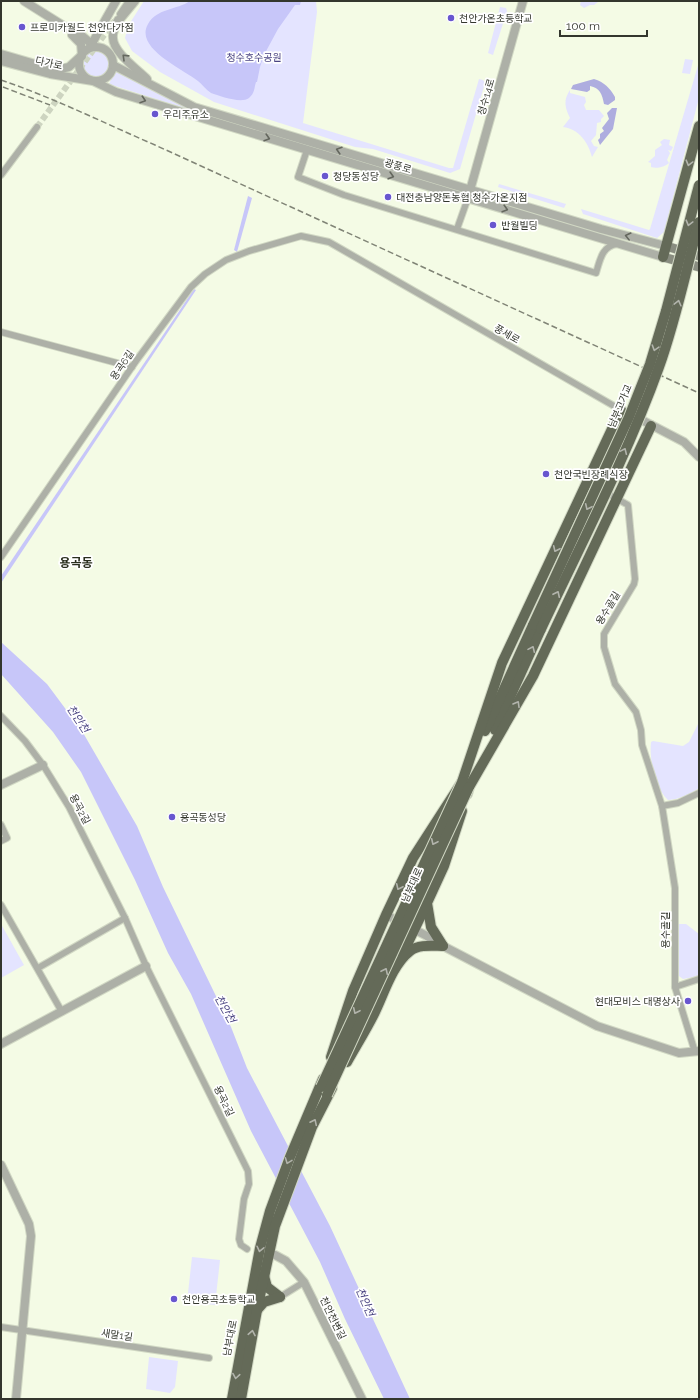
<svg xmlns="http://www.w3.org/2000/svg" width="700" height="1400" font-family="Raleway,'Noto Sans KR',sans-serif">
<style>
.green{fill:#e4e4ff}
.forest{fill:#aeaddf}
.water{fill:#c7c6f9}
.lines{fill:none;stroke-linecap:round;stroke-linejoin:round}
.minor-tunnel{stroke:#cdd4c0;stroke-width:6;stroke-dasharray:6 3;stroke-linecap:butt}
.minor-casing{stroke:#d1d8c4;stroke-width:8}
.tertiary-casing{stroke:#d1d8c4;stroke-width:10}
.secondary-casing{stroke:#d1d8c4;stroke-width:10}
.trunk-casing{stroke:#d1d8c4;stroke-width:12}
.minor{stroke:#adb0a7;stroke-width:6}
.tertiary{stroke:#adb0a7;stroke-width:8}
.secondary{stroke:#898d80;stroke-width:9}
.trunk{stroke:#646a58;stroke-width:10}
.rail{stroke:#808476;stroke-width:1.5;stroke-dasharray:6 3;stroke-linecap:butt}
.trunk-bridge-casing{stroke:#d1d8c4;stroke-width:12;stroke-linecap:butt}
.trunk-bridge{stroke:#646a58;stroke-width:10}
.oneway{stroke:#64675e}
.oneway2{stroke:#b2b4ac}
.poi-dot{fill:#6856cf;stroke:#fff;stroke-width:1.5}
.labels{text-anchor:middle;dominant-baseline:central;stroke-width:3.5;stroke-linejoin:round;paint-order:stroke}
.poi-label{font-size:10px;fill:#33362d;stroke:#fff;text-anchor:start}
.park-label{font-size:10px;fill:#4a4482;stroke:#fff}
.street-label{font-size:10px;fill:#33362d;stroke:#fff}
.water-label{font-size:11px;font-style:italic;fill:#494381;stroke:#fff}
.quarter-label{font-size:12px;font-weight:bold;fill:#292e1d;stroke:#fff}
</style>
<rect width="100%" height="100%" fill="#f4fbe5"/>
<!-- green -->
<g class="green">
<polygon points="144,1 316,1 317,12 303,123 449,168 453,168 479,79 483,80 485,83 460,169 450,173 373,149 355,147 214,102 160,72 132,51 125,38 128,26"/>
<polygon points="581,1 598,1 598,2 594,5 590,5 584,8 580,5"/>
<polygon points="500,7 506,8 507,11 493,55 488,53"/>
<circle cx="96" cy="64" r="14"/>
<polygon points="685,59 693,60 690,74 682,73"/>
<polygon points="699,62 699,98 664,232 657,238 583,214 581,209 649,230 650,229"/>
<polygon points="116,69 190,110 109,84"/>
<path d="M 570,90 L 570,93 L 585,97 L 586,102 L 584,105 L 586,110 L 599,110 L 604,116 L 601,119 L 601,122 L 597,123 L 596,135 L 591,141 L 594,146 L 598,147 L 592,157 C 588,142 579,129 563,127 L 570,118 C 565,108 563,100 570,90 Z"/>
<path d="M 664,139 L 670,140 L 669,145 L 673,147 L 671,151 L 668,150 L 670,153 L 667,160 L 669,163 C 665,167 656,169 651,167 L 651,163 L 648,162 L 655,156 L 655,150 L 662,145 L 660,142 Z"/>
<polygon points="499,184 566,204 564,208 498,187"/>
<path d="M 699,722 L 699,788 C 689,795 680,799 668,800 C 655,788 649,759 651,742 L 653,741 L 683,746 L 689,742 Z"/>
<polygon points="1,924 24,965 1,978"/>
<polygon points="679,924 686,924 699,934 699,976 683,979 679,976"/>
<polygon points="192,1257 220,1260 215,1305 187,1302"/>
<polygon points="149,1357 178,1361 175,1387 170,1393 146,1389"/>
</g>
<!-- forest -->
<g class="forest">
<path d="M 594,79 C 604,82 610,88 615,97 L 615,100 L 608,105 L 604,104 C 602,94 600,88 590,86 L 590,90 L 587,92 L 571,89 L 573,85 Z"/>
<polygon points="612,108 617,108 613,129 600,145 598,140 600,138 600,134 604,131 602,128 609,119 607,113"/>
</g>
<!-- water -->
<g class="water">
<path d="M 190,1 L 301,1 L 300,5 L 295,5 L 278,29 L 264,55 L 260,67 L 257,82 L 256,82 C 254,88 255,93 249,98 C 241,104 220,96 211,93 C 206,90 202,84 198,81 C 183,69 134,48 148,24 C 157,8 177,10 190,1 Z"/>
<polygon points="248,196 252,198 237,252 234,250"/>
<polygon points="194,289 196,290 1,583 1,576"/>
<polygon points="1,642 47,684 82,731 137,826 163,887 231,1027 247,1068 330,1226 410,1399 384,1399 345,1319 320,1262 251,1131 191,994 168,953 135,880 81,772 53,732 1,674"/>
</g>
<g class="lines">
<!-- minor-tunnel -->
<polyline class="minor-tunnel" points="37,127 116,19"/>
<!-- minor casing -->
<g class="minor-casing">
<g id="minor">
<polyline points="120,14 129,1"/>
<path d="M 307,150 L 298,177 L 344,195 L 596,273 C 600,260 602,246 617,244"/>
<polyline points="1,175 37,127"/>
<polyline points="457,229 468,198"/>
<polyline points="1,332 132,367"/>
<polyline points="587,482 628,505 635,579 634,584 604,634 604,647 615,684 636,712 641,730 642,745 662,806 675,888 675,987 695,1052"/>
<polyline points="1,557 136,361 191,287 205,274 226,260 249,251 301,236 329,242 621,410"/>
<polyline points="1,716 25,741 43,765 69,807 125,918 146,966 248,1171 249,1184 244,1199 239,1239 241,1245 247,1249"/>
<polyline points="662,806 678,803 699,793"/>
<polyline points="1,825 7,838 1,841"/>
<polyline points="1,905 62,1012"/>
<polyline points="38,968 125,918"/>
<polyline points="675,987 699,979"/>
<polyline points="280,1297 304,1282"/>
<polyline points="1,1327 209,1358"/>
</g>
</g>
<!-- tertiary casing -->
<g class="tertiary-casing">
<g id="tertiary">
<polyline points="24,1 67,28 74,29 95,47"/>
<path d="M 118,20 C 116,26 112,32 113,38 C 113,52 137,69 147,79"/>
<polyline points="116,24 135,1"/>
<polyline points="72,35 81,44 82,56"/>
<polyline points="90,47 116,1"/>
<circle cx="96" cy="64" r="17"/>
<polyline points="1,54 56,70 69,67 81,56"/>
<polyline points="1,61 50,74 93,81 116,92 175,110 663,257"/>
<polyline points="113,65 194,107 601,229 666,246"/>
<polyline points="469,194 523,1"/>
<polyline points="634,416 684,442 699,457"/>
<polyline points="1,785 43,765"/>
<polyline points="386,915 427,936 443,946 597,1026 679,1053 699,1051"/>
<polyline points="1,1044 146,966"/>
<polyline points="1,1165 29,1224 31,1236 16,1399"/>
<polyline points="275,1255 286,1261 304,1282 362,1399"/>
</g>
</g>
<!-- secondary casing -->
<g class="secondary-casing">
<g id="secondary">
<polyline points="666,246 699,256"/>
<polyline points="663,257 699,267"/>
</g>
</g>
<!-- trunk casing -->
<g class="trunk-casing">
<g id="trunk">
<polyline points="663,257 699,126"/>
<polyline points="495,730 541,629"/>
<polyline points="485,731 533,625"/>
<polyline points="467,794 469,787 533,676 651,426"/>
<polyline points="443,946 431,927 427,903 444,866 462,811"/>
<polyline points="402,955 427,903"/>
<polyline points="331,1057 353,991 386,915 413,858 462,782 502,663 621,410"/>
<path d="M 347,1062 C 356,1046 366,1030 374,1014 C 384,994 392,965 410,951 C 419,944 433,946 443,946"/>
<polyline points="264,1276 267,1287 280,1297"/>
<polyline points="257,1310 264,1302 280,1297"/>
<polyline points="232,1399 260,1248 270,1211 290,1157 323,1079"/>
<polyline points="241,1399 257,1310 275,1226 312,1127 332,1088"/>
</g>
</g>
<!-- minor -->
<use href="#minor" class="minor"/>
<!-- tertiary -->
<use href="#tertiary" class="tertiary"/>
<!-- secondary -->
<use href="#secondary" class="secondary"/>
<!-- trunk -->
<use href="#trunk" class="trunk"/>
<!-- rail -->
<g class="rail">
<path d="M 1,80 C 54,98 104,123 155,145 L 699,393"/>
<polyline points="3,87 50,105"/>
</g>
<!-- trunk-bridge casing -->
<g class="trunk-bridge-casing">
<g id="trunk-bridge">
<polyline points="533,625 629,417 650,364 666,311 699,185"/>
<path d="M 541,629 C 581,544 627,456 659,367 C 676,320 686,270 699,222"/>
<polyline points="321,1087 462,782"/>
<polyline points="327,1095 469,787"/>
</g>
</g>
<!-- trunk-bridge -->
<use href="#trunk-bridge" class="trunk-bridge"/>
</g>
<!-- one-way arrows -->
<defs><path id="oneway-chevron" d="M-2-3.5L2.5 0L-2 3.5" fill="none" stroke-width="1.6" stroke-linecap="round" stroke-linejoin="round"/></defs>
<g class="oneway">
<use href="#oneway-chevron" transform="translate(125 57) rotate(-136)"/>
<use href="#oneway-chevron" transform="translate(143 100) rotate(18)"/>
<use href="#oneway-chevron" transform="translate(267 138) rotate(17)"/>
<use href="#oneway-chevron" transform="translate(339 150) rotate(-163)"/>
<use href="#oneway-chevron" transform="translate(391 176) rotate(16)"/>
<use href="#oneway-chevron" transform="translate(505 209) rotate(16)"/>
<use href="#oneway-chevron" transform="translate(628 236) rotate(-166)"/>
</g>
<g class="oneway2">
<use href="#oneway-chevron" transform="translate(689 163) rotate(105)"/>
<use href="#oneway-chevron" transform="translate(689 223) rotate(105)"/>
<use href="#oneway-chevron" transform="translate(678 303) rotate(-76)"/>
<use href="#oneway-chevron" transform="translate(655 348) rotate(107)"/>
<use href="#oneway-chevron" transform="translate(624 451) rotate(-66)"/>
<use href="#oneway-chevron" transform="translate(588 507) rotate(115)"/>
<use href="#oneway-chevron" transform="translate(556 549) rotate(115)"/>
<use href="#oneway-chevron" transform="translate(557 594) rotate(-65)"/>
<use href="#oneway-chevron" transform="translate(532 649) rotate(-66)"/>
<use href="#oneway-chevron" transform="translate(517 704) rotate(-60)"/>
<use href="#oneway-chevron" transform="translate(434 842) rotate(115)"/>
<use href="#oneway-chevron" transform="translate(399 887) rotate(115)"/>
<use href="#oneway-chevron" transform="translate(385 971) rotate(-65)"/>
<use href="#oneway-chevron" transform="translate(356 1011) rotate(115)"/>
<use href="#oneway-chevron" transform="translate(314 1122) rotate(-64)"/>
<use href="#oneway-chevron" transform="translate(288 1161) rotate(111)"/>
<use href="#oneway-chevron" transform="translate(260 1249) rotate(103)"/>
<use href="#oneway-chevron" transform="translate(252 1333) rotate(-79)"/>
<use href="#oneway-chevron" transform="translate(236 1376) rotate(99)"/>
</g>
<!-- markers -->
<g class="poi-dot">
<circle cx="451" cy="18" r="4"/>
<circle cx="22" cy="27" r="4"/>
<circle cx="155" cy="114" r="4"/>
<circle cx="325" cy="176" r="4"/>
<circle cx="388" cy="197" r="4"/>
<circle cx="493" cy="225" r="4"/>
<circle cx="546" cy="474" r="4"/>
<circle cx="172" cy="817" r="4"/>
<circle cx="688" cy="1001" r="4"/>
<circle cx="174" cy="1299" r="4"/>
</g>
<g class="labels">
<!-- poi labels -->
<g class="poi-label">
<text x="459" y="18">천안가온초등학교</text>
<text x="30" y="27">프로미카월드 천안다가점</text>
<text x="163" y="114">우리주유소</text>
<text x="333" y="176">청당동성당</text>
<text x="396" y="197">대전충남양돈농협 청수가온지점</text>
<text x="501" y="225">반월빌딩</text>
<text x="554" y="474">천안국빈장례식장</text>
<text x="180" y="817">용곡동성당</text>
<text x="680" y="1001" text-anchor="end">현대모비스 대명상사</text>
<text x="182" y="1299">천안용곡초등학교</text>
</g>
<!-- park labels -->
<g class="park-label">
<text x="254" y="57">청수호수공원</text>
</g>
<!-- street labels -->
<g class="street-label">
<text transform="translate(49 63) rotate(12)">다가로</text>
<text transform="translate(486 97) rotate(-74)">청수14로</text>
<text transform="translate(398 166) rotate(16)">광풍로</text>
<text transform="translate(507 334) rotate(30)">풍세로</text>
<text transform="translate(122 365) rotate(-56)">용곡6길</text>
<text transform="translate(620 406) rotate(-67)">남부고가교</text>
<text transform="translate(608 608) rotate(-59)">용수골길</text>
<text transform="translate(80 809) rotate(62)">용곡2길</text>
<text transform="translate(412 885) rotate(-66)">남부대로</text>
<text transform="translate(665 930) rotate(-90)">용수골길</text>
<text transform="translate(224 1101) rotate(64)">용곡2길</text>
<text transform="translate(333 1318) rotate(64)">천안천변길</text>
<text transform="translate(117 1335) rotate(8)">새말1길</text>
<text transform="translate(230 1338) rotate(-79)">남부대로</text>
</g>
<!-- water labels -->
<g class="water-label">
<text transform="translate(78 719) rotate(56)">천안천</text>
<text transform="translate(225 1009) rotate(61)">천안천</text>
<text transform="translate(365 1302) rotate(66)">천안천</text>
</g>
<!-- quarter labels -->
<g class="quarter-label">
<text x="76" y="563">용곡동</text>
</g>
</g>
<!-- border -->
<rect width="700" height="1400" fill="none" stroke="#33362d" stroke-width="4"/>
<!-- scale -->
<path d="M560 30v6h87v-6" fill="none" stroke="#33362d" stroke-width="2"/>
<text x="566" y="30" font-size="12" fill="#33362d" stroke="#ffffff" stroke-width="3" paint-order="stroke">100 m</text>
</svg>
